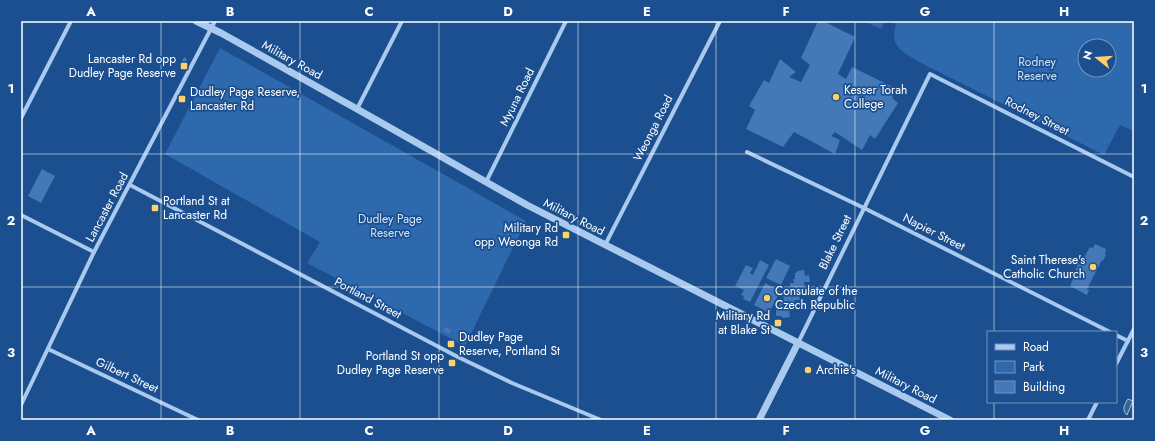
<svg xmlns="http://www.w3.org/2000/svg" width="1155" height="441" font-family="Jost,sans-serif">
<style>
.green{fill:#2e69ad;fill-rule:evenodd}
.water{fill:#3c6290;stroke:#9cc4f0}
.building{fill:#4478b7}
.lines{fill:none;stroke-linecap:round;stroke-linejoin:round}
.minor{stroke:#a9c9ee;stroke-width:4}
.tertiary{stroke:#a9c9ee;stroke-width:7}
.grid{fill:none;stroke:#fff;stroke-width:1;stroke-opacity:0.55}
.poi-dot{fill:#ffd166;stroke:#1b4f8f;stroke-width:1.5}
.labels{text-anchor:middle;dominant-baseline:central;stroke-width:3.5;stroke-linejoin:round;paint-order:stroke}
.poi-label{font-size:12px;fill:#fff;stroke:#1b4f8f;text-anchor:start}
.street-label{font-size:12px;fill:#fff;stroke:#1b4f8f}
.park-label{font-size:12px;fill:#cfe3fa;stroke:#1b4f8f}
.neatline{fill:none;stroke:#fff;stroke-width:1.5}
.grid-label{font-size:13px;text-anchor:middle;font-weight:bold;fill:#fff}
</style>
<rect width="100%" height="100%" fill="#1b4f8f"/>
<!-- green -->
<g class="green">
<polygon points="863,21 885,21 881,29"/>
<path d="M 890,21 L 1134,21 L 1134,131 L 1120,125 L 1104,155 L 923,64 C 904,52 889,49 896,24 ZM 1085,46 L 1109,46 L 1109,70 L 1085,70 Z"/>
<polygon points="220,48 526,221 465,346 307,263 320,242 165,154"/>
</g>
<!-- water -->
<path class="water" d="M 1128,399 L 1133,401 L 1127,415 C 1121,409 1125,404 1128,399 Z"/>
<!-- building -->
<g class="building">
<polygon points="818,21 823,21 855,37 838,74 846,79 852,67 897,89 892,98 898,103 875,139 870,135 862,150 835,132 831,136 840,140 835,154 794,132 783,147 746,129 755,110 749,106 764,80 769,83 780,59 796,72 789,77 801,82 810,65 801,58"/>
<polygon points="184,57 187,59 185,64 181,63"/>
<polygon points="42,169 55,176 41,203 28,196"/>
<polygon points="1095,244 1106,249 1105,254 1106,255 1103,261 1102,260 1087,289 1089,290 1087,295 1085,294 1070,286 1075,274 1074,274 1080,260 1082,261 1090,247 1093,248"/>
<polygon points="776,259 790,266 781,285 766,278"/>
<polygon points="760,260 769,265 750,302 743,299 744,296 741,295 744,290 735,286 746,265 753,268 750,273 753,275"/>
<polygon points="804,270 805,276 809,275 810,282 804,282 805,291 799,292 800,300 794,300 795,309 789,309 790,317 783,318 781,316 776,316 776,310 779,310 780,302 784,301 783,292 787,292 787,289 790,288 790,283 794,283 793,279 795,279 795,273 797,272 798,271"/>
<polygon points="765,283 780,291 769,313 754,305"/>
<polygon points="445,327 451,330 449,334 443,331"/>
</g>
<g class="lines">
<!-- minor -->
<g class="minor">
<polyline points="357,109 402,21"/>
<polyline points="21,118 71,21"/>
<polyline points="747,152 864,208 1110,332"/>
<polyline points="486,182 566,21"/>
<polyline points="130,185 458,357 512,383 601,420"/>
<polyline points="21,215 94,252"/>
<polyline points="605,245 720,21"/>
<polyline points="1116,335 1128,341"/>
<polyline points="798,343 930,74 1134,177"/>
<polyline points="48,349 198,420"/>
<polyline points="1116,364 1134,329"/>
<polyline points="21,405 94,252 215,21"/>
<polyline points="1088,420 1097,402"/>
</g>
<!-- tertiary -->
<g class="tertiary">
<polyline points="196,21 221,33 357,109 527,205 950,420"/>
<polyline points="759,420 798,343"/>
</g>
</g>
<!-- grid -->
<path class="grid" d="M 161,21 L 161,420M 300,21 L 300,420M 439,21 L 439,420M 578,21 L 578,420M 716,21 L 716,420M 855,21 L 855,420M 994,21 L 994,332M 21,154 L 1134,154M 21,287 L 1134,287M 994,402 L 994,420"/>
<!-- markers -->
<g class="poi-dot">
<rect x="180" y="62" width="8" height="8" rx="2"/>
<circle cx="836" cy="97" r="4"/>
<rect x="178" y="95" width="8" height="8" rx="2"/>
<rect x="151" y="204" width="8" height="8" rx="2"/>
<rect x="562" y="231" width="8" height="8" rx="2"/>
<circle cx="1093" cy="267" r="4"/>
<circle cx="767" cy="298" r="4"/>
<rect x="774" y="319" width="8" height="8" rx="2"/>
<rect x="447" y="340" width="8" height="8" rx="2"/>
<rect x="448" y="359" width="8" height="8" rx="2"/>
<circle cx="808" cy="370" r="4"/>
</g>
<g class="labels">
<!-- poi labels -->
<g class="poi-label">
<text x="176" y="59" text-anchor="end">Lancaster Rd opp<tspan x="176" dy="14">Dudley Page Reserve</tspan></text>
<text x="844" y="90">Kesser Torah<tspan x="844" dy="14">College</tspan></text>
<text x="190" y="92">Dudley Page Reserve,<tspan x="190" dy="14">Lancaster Rd</tspan></text>
<text x="163" y="201">Portland St at<tspan x="163" dy="14">Lancaster Rd</tspan></text>
<text x="558" y="228" text-anchor="end">Military Rd<tspan x="558" dy="14">opp Weonga Rd</tspan></text>
<text x="1085" y="260" text-anchor="end">Saint Therese's<tspan x="1085" dy="14">Catholic Church</tspan></text>
<text x="775" y="291">Consulate of the<tspan x="775" dy="14">Czech Republic</tspan></text>
<text x="770" y="316" text-anchor="end">Military Rd<tspan x="770" dy="14">at Blake St</tspan></text>
<text x="459" y="337">Dudley Page<tspan x="459" dy="14">Reserve, Portland St</tspan></text>
<text x="444" y="356" text-anchor="end">Portland St opp<tspan x="444" dy="14">Dudley Page Reserve</tspan></text>
<text x="816" y="370">Archie's</text>
</g>
<!-- street labels -->
<g class="street-label">
<text transform="translate(292 60) rotate(29)">Military Road</text>
<text transform="translate(517 97) rotate(-64)">Myuna Road</text>
<text transform="translate(1037 116) rotate(27)">Rodney Street</text>
<text transform="translate(653 128) rotate(-63)">Weonga Road</text>
<text transform="translate(107 207) rotate(-62)">Lancaster Road</text>
<text transform="translate(574 217) rotate(27)">Military Road</text>
<text transform="translate(934 232) rotate(27)">Napier Street</text>
<text transform="translate(835 242) rotate(-64)">Blake Street</text>
<text transform="translate(368 298) rotate(28)">Portland Street</text>
<text transform="translate(127 375) rotate(25)">Gilbert Street</text>
<text transform="translate(906 385) rotate(27)">Military Road</text>
</g>
<!-- park labels -->
<g class="park-label">
<text x="1037" y="62">Rodney<tspan x="1037" dy="14">Reserve</tspan></text>
<text x="390" y="219">Dudley Page<tspan x="390" dy="14">Reserve</tspan></text>
</g>
</g>
<!-- border -->
<rect width="1155" height="441" fill="none" stroke="#1b4f8f" stroke-width="44"/>
<!-- legend -->
<rect x="987" y="331" width="130" height="72" fill="#1b4f8f" stroke="#7695bc"/>
<rect x="995" y="344" width="20" height="6" fill="#a9c9ee" stroke="#7695bc"/>
<text x="1023" y="351" font-size="12" fill="#ffffff">Road</text>
<rect x="995" y="361" width="20" height="12" fill="#2e69ad" stroke="#7695bc"/>
<text x="1023" y="371" font-size="12" fill="#ffffff">Park</text>
<rect x="995" y="381" width="20" height="12" fill="#4478b7" stroke="#7695bc"/>
<text x="1023" y="391" font-size="12" fill="#ffffff">Building</text>
<!-- north arrow -->
<g transform="translate(1097 58) rotate(287)"><circle r="19" fill="#1b4f8f" stroke="#7695bc"/>
<path d="M0-3L7 15L0 10L-7 15Z" fill="#ffd166"/>
<text y="-6" font-size="11" font-weight="bold" text-anchor="middle" fill="#ffffff">N</text>
</g>
<rect x="22" y="22" width="1111" height="397" class="neatline"/>
<g class="grid-label">
<text x="91" y="16">A</text>
<text x="230" y="16">B</text>
<text x="369" y="16">C</text>
<text x="508" y="16">D</text>
<text x="647" y="16">E</text>
<text x="786" y="16">F</text>
<text x="925" y="16">G</text>
<text x="1064" y="16">H</text>
<text x="11" y="93">1</text>
<text x="1144" y="93">1</text>
<text x="11" y="225">2</text>
<text x="1144" y="225">2</text>
<text x="11" y="357">3</text>
<text x="1144" y="357">3</text>
<text x="91" y="435">A</text>
<text x="230" y="435">B</text>
<text x="369" y="435">C</text>
<text x="508" y="435">D</text>
<text x="647" y="435">E</text>
<text x="786" y="435">F</text>
<text x="925" y="435">G</text>
<text x="1064" y="435">H</text>
</g>
</svg>
